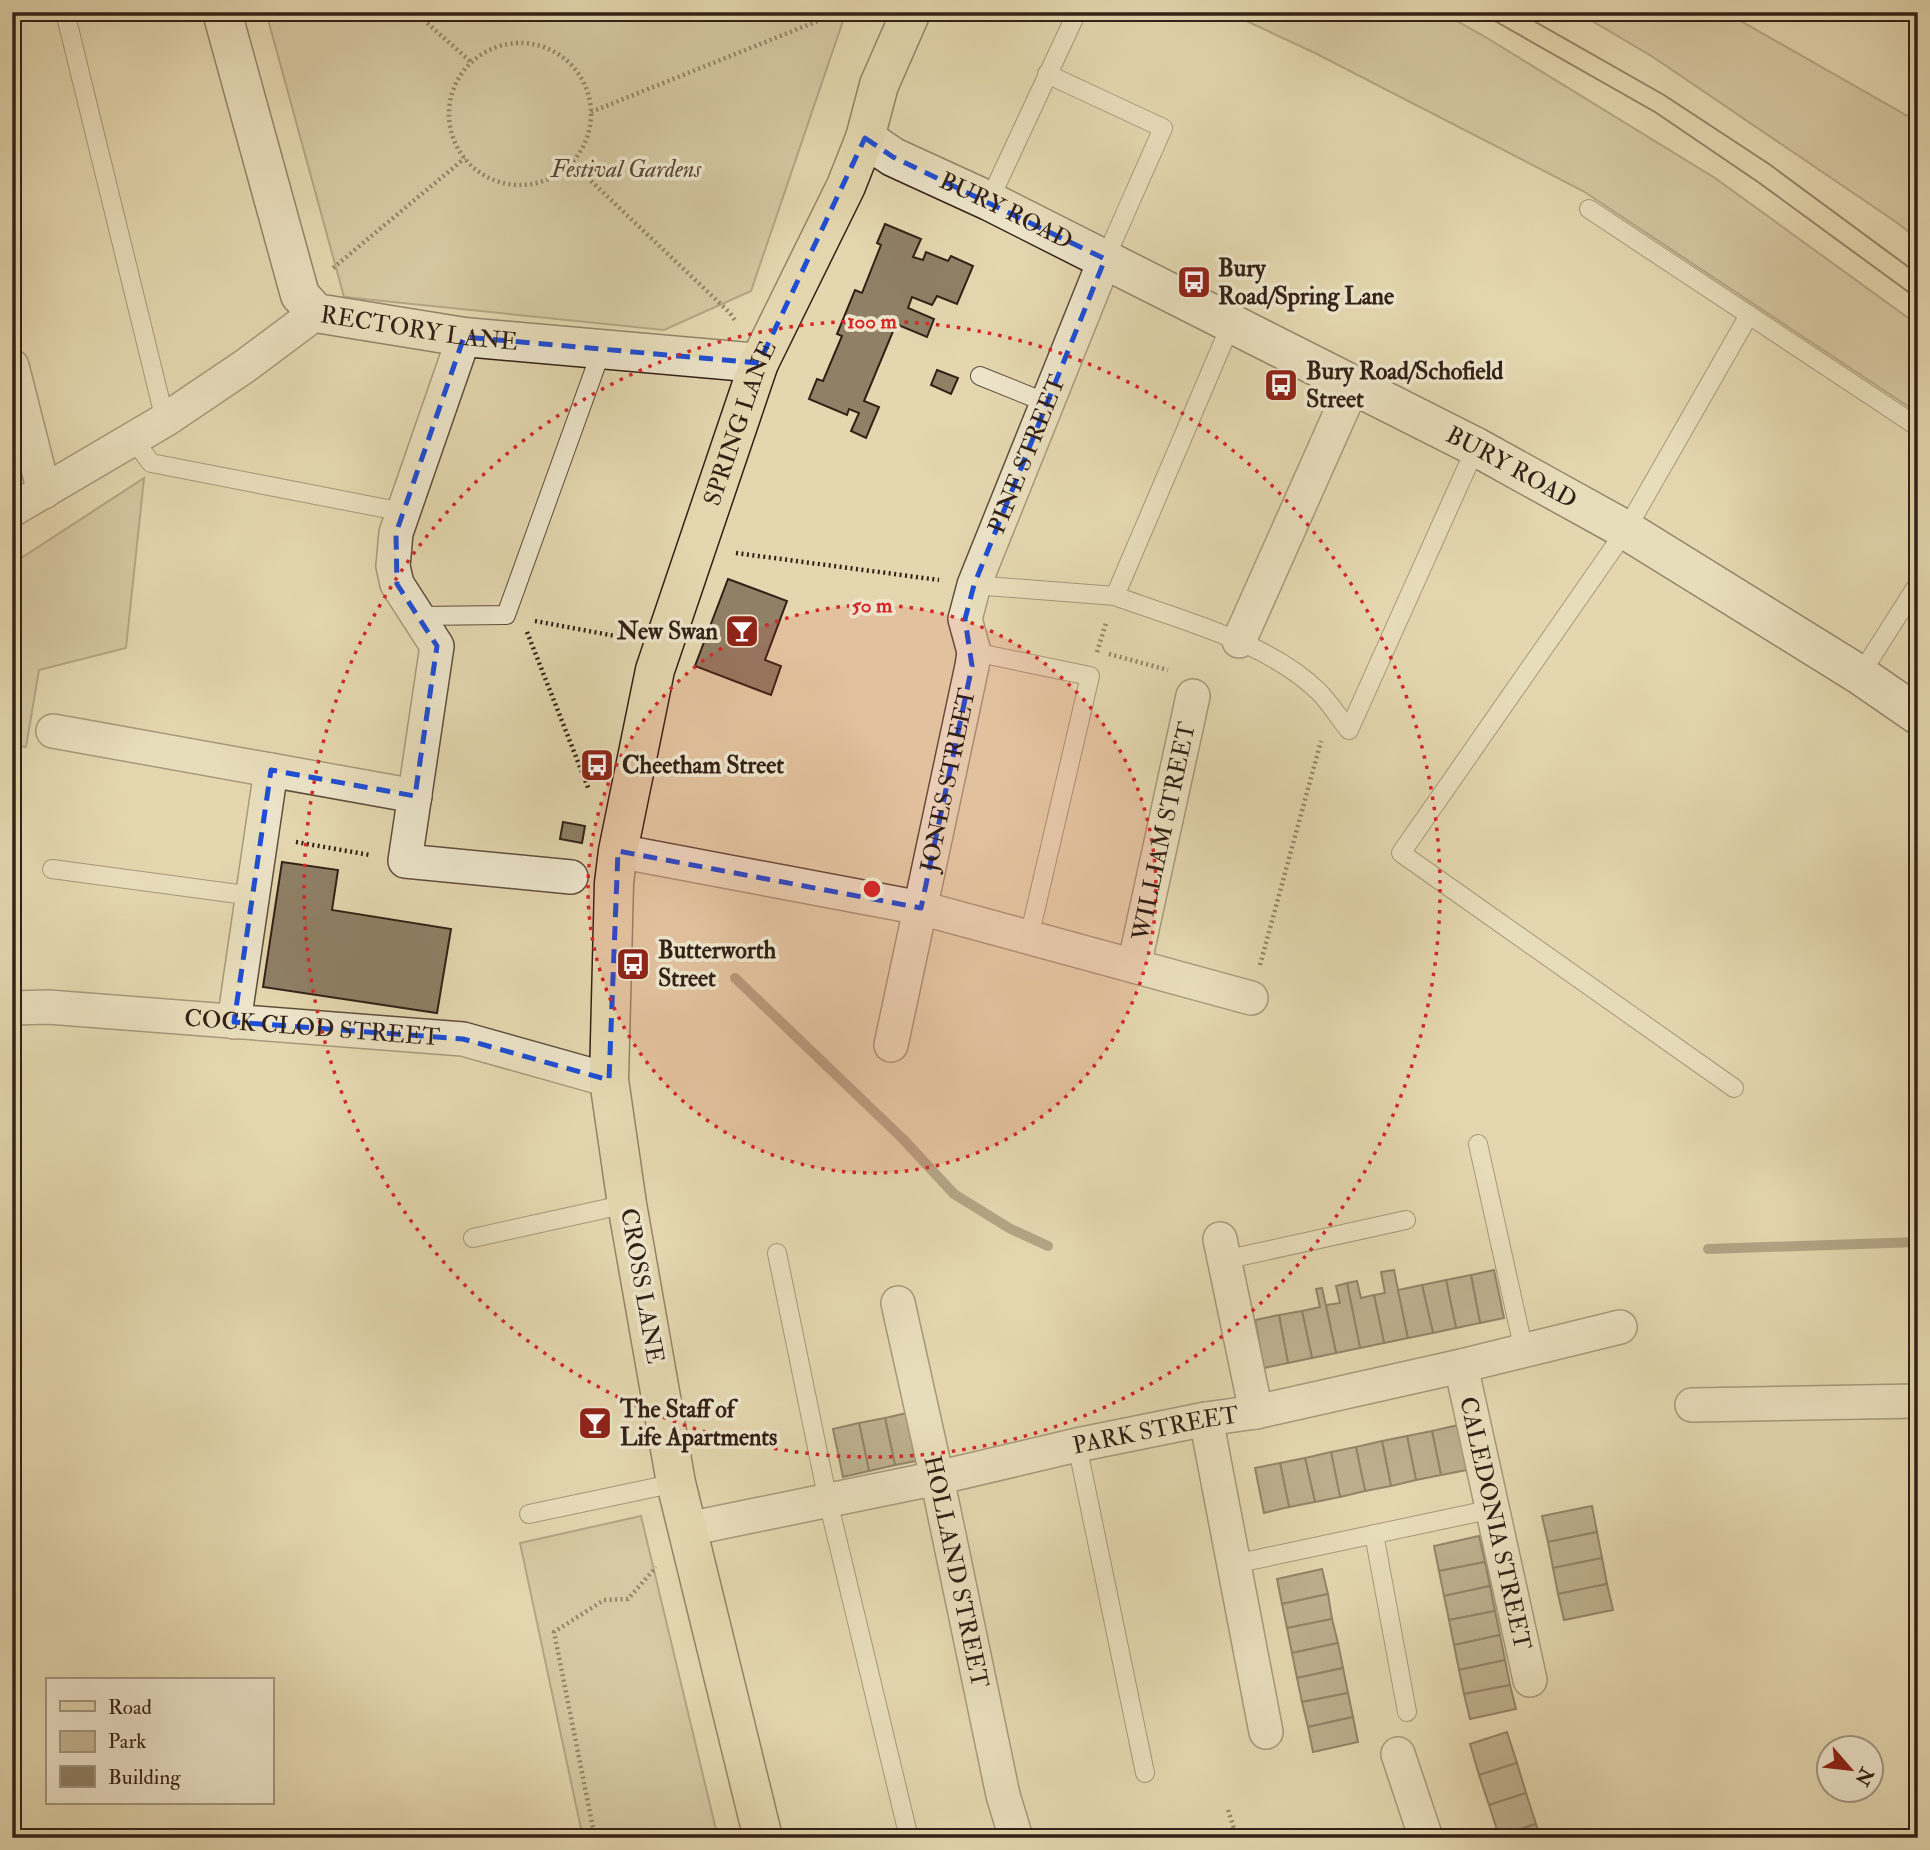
<svg xmlns="http://www.w3.org/2000/svg" width="1930" height="1850" font-family="'IM FELL Double Pica',serif">
<style>
.green{fill:#c6b895;stroke:#7c6c56;stroke-width:2}
.lines{fill:none;stroke-linecap:round;stroke-linejoin:round}
.stream{stroke:#796953;stroke-width:10}
.building{fill:#8f8066;stroke:#332117;stroke-width:2}
.lane-casing{stroke:#5f4e3d;stroke-width:20}
.street-casing{stroke:#5f4e3d;stroke-width:36}
.secondary-casing{stroke:#332117;stroke-width:41}
.primary-casing{stroke:#332117;stroke-width:41}
.path{stroke:#332117;stroke-width:4.5;stroke-dasharray:2 3.5;stroke-linecap:butt}
.lane{stroke:#ede5cb;stroke-width:18}
.street{stroke:#ede5cb;stroke-width:33}
.secondary{stroke:#ede5cb;stroke-width:38}
.primary{stroke:#e4d7af;stroke-width:38}
.tram{stroke:#332117;stroke-width:2}
.marked{fill:none;stroke:#1d4ed8;stroke-width:5;stroke-dasharray:14 9;stroke-linejoin:round}
.ring{fill:none;stroke:#d62828;stroke-width:3.5;stroke-dasharray:3.5 7}
.labels{text-anchor:middle;dominant-baseline:central;stroke-width:7;stroke-linejoin:round;paint-order:stroke}
.park-label{font-size:24px;font-style:italic;fill:#584736;stroke:#ede5cb}
.street-label{font-size:24px;fill:#332117;stroke:#ede5cb}
.poi-label{font-size:24px;font-weight:bold;fill:#332117;stroke:#ede5cb;text-anchor:start}
.centre{fill:#d62828;stroke:#ede5cb;stroke-width:3.5}
.ring-label{font-size:21px;text-anchor:middle;font-weight:bold;fill:#d62828;stroke:#ede5cb;stroke-width:7;stroke-linejoin:round;paint-order:stroke}
</style>
<rect width="100%" height="100%" fill="#e4d7af"/>
<filter id="stains"><feTurbulence type="fractalNoise" baseFrequency=".00286" numOctaves="4"/><feColorMatrix values="0 0 0 0 .2 0 0 0 0 .09 0 0 0 0 .02 0 0 0 .5 -.17"/></filter>
<radialGradient id="worn" r=".72"><stop offset=".6" stop-color="#630" stop-opacity="0"/><stop offset="1" stop-color="#630" stop-opacity=".3"/></radialGradient>
<!-- green -->
<g class="green">
<polygon points="266,12 846,12 751,291 664,330 344,297"/>
<polygon points="1227,12 1441,12 1487,38 1715,178 1918,325 1918,413 1583,191 1315,53"/>
<polygon points="1577,12 1725,12 1918,122 1918,239 1896,222 1653,57"/>
<polygon points="144,478 126,648 39,670 26,747 12,745 12,564"/>
<polygon points="641,1516 718,1838 583,1838 520,1543"/>
</g>
<g class="lines">
<!-- stream -->
<g class="stream">
<polyline points="735,978 903,1139 954,1194 1009,1228 1048,1246"/>
<polyline points="1708,1249 1918,1242"/>
</g>
</g>
<!-- building -->
<g class="building">
<polygon points="885,224 921,239 913,257 923,260 926,252 948,261 951,256 973,266 957,304 937,296 932,305 912,297 908,308 934,319 927,337 896,324 864,401 879,407 866,438 851,431 859,413 849,409 847,415 809,399 817,379 823,381 842,336 837,334 855,290 862,293 881,245 877,243"/>
<polygon points="937,370 958,378 951,394 931,385"/>
<polygon points="728,579 787,601 765,660 781,666 771,695 695,666"/>
<polygon points="563,822 585,826 582,843 560,839"/>
<polygon points="282,862 338,870 332,910 451,929 437,1013 263,987"/>
<polygon points="1394,1270 1408,1338 1384,1343 1374,1295 1385,1293 1381,1272"/>
<polygon points="1494,1270 1504,1318 1480,1323 1471,1275"/>
<polygon points="1471,1275 1480,1323 1456,1328 1446,1280"/>
<polygon points="1446,1280 1456,1328 1433,1333 1422,1285"/>
<polygon points="1357,1281 1361,1298 1374,1295 1384,1343 1360,1348 1347,1283"/>
<polygon points="1347,1283 1360,1348 1336,1353 1326,1305 1340,1303 1336,1286"/>
<polygon points="1422,1285 1433,1333 1408,1338 1398,1290"/>
<polygon points="1322,1288 1336,1353 1312,1358 1302,1311 1320,1307 1316,1289"/>
<polygon points="1302,1311 1312,1358 1288,1363 1279,1315"/>
<polygon points="1279,1315 1288,1363 1264,1368 1255,1320"/>
<polygon points="911,1412 921,1460 895,1465 885,1418"/>
<polygon points="885,1418 895,1465 869,1471 859,1423"/>
<polygon points="859,1423 869,1471 843,1477 833,1429"/>
<polygon points="1458,1425 1467,1470 1441,1475 1432,1431"/>
<polygon points="1432,1431 1441,1475 1416,1480 1407,1436"/>
<polygon points="1407,1436 1416,1480 1391,1486 1382,1441"/>
<polygon points="1382,1441 1391,1486 1365,1491 1356,1447"/>
<polygon points="1356,1447 1365,1491 1340,1497 1331,1452"/>
<polygon points="1331,1452 1340,1497 1315,1502 1305,1458"/>
<polygon points="1305,1458 1315,1502 1289,1507 1280,1463"/>
<polygon points="1280,1463 1289,1507 1264,1513 1255,1468"/>
<polygon points="1592,1506 1597,1532 1548,1542 1542,1516"/>
<polygon points="1597,1532 1602,1558 1553,1568 1548,1542"/>
<polygon points="1479,1536 1485,1562 1439,1571 1434,1546"/>
<polygon points="1602,1558 1607,1584 1558,1594 1553,1568"/>
<polygon points="1485,1562 1490,1586 1444,1596 1439,1571"/>
<polygon points="1322,1569 1328,1594 1282,1604 1277,1579"/>
<polygon points="1607,1584 1613,1610 1564,1620 1558,1594"/>
<polygon points="1490,1586 1495,1611 1449,1620 1444,1596"/>
<polygon points="1328,1594 1332,1619 1287,1628 1282,1604"/>
<polygon points="1495,1611 1500,1635 1454,1645 1449,1620"/>
<polygon points="1332,1619 1338,1643 1292,1653 1287,1628"/>
<polygon points="1500,1635 1505,1660 1459,1670 1454,1645"/>
<polygon points="1338,1643 1343,1668 1297,1678 1292,1653"/>
<polygon points="1505,1660 1510,1685 1464,1694 1459,1670"/>
<polygon points="1343,1668 1348,1693 1302,1702 1297,1678"/>
<polygon points="1510,1685 1516,1709 1470,1719 1464,1694"/>
<polygon points="1348,1693 1353,1717 1308,1727 1302,1702"/>
<polygon points="1353,1717 1358,1742 1313,1752 1308,1727"/>
<polygon points="1507,1732 1517,1763 1479,1775 1470,1744"/>
<polygon points="1517,1763 1526,1793 1489,1805 1479,1775"/>
<polygon points="1526,1793 1536,1824 1499,1836 1489,1805"/>
<polygon points="1536,1824 1540,1838 1499,1838 1499,1836"/>
</g>
<g class="lines">
<!-- lane casing -->
<g class="lane-casing">
<g id="lane">
<polyline points="65,12 165,420"/>
<polyline points="1047,74 1163,128 1105,259"/>
<polyline points="989,201 1077,12"/>
<polyline points="1589,209 1918,427"/>
<polyline points="980,376 1047,403"/>
<polyline points="133,439 151,463 403,512"/>
<polyline points="974,585 1115,596 1231,324"/>
<path d="M 1115,596 C 1180,620 1269,642 1319,692 C 1330,703 1339,718 1349,730 L 1476,447"/>
<polyline points="416,616 506,615 602,349"/>
<polyline points="974,652 1090,676 1029,937"/>
<polyline points="1860,675 1918,584"/>
<polyline points="52,869 253,896"/>
<polyline points="1734,1088 1401,853 1626,530 1749,315"/>
<polyline points="1478,1144 1524,1351"/>
<polyline points="473,1238 627,1204"/>
<polyline points="777,1253 828,1501 909,1838"/>
<polyline points="1224,1260 1406,1220"/>
<polyline points="1077,1445 1145,1773"/>
<polyline points="529,1514 676,1483"/>
<polyline points="1374,1534 1407,1712"/>
<polyline points="1234,1564 1493,1509"/>
</g>
</g>
<!-- street casing -->
<g class="street-casing">
<g id="street">
<polyline points="464,337 396,533 393,566 397,584 437,646 405,861 571,877"/>
<polyline points="12,366 44,492"/>
<polyline points="12,510 165,420 245,366 316,313"/>
<polyline points="1239,641 1353,385"/>
<polyline points="53,731 415,796"/>
<polyline points="618,851 921,908 1251,998"/>
<path id="s1" d="M 1134,966 L 1193,696"/>
<path id="s2" d="M 12,1008 L 48,1007 L 463,1039 L 609,1080"/>
<polyline points="234,1022 271,770"/>
<path id="s3" d="M 891,1045 L 972,666 L 974,652 L 965,619 L 974,585 L 1105,259"/>
<polyline points="1220,1239 1256,1412"/>
<path id="s4" d="M 898,1303 L 937,1478 L 1003,1795 L 1016,1838"/>
<path id="s5" d="M 1461,1366 L 1530,1680"/>
<polyline points="1692,1405 1918,1401"/>
<polyline points="1206,1419 1266,1732"/>
<path id="s6" d="M 688,1529 L 937,1478 L 1077,1445 L 1206,1419 L 1256,1412 L 1461,1366 L 1620,1327"/>
<polyline points="1398,1754 1426,1838"/>
</g>
</g>
<!-- secondary casing -->
<g class="secondary-casing">
<g id="secondary">
<path id="s7" d="M 222,12 L 300,295 L 316,313 L 464,337 L 759,363"/>
<path id="s8" d="M 865,138 L 893,157 L 989,201 L 1476,447 L 1626,530 L 1860,675 L 1918,715"/>
</g>
</g>
<!-- primary casing -->
<g class="primary-casing">
<g id="primary">
<path id="s9" d="M 763,1838 L 676,1483 L 627,1204 L 609,1080 L 614,883 L 618,851 L 655,670 L 759,363 L 846,186 L 865,138 L 879,85 L 911,12"/>
</g>
</g>
<!-- path -->
<g class="path">
<polyline points="415,12 471,62"/>
<polyline points="789,12 823,19"/>
<circle cx="520" cy="114" r="71"/>
<polyline points="591,112 840,12"/>
<polyline points="571,162 730,313 736,322"/>
<polyline points="333,268 465,158"/>
<polyline points="736,553 939,580"/>
<polyline points="535,621 626,638"/>
<polyline points="527,632 589,790"/>
<polyline points="1097,652 1106,623"/>
<polyline points="1109,654 1168,670"/>
<polyline points="296,842 370,855"/>
<polyline points="1260,965 1321,741"/>
<polyline points="1228,1810 1237,1838"/>
<polyline points="595,1838 554,1632 604,1600 628,1599 656,1567"/>
</g>
<!-- lane -->
<use href="#lane" class="lane"/>
<!-- street -->
<use href="#street" class="street"/>
<!-- secondary -->
<use href="#secondary" class="secondary"/>
<!-- primary -->
<use href="#primary" class="primary"/>
<!-- tram -->
<g class="tram">
<polyline points="1479,12 1655,112 1758,182 1918,299"/>
<polyline points="1518,12 1664,95 1769,164 1918,274"/>
</g>
</g>
<!-- marked area -->
<path d="M0 0H1930V1850H0ZM 865,138 L 893,157 L 1105,259 L 974,585 L 965,619 L 972,666 L 921,908 L 618,851 L 609,1080 L 463,1039 L 234,1022 L 271,770 L 415,796 L 437,646 L 397,584 L 396,533 L 464,337 L 759,363 Z" fill="#e4d7af" fill-opacity=".55" fill-rule="evenodd"/>
<path class="marked" d="M 865,138 L 893,157 L 1105,259 L 974,585 L 965,619 L 972,666 L 921,908 L 618,851 L 609,1080 L 463,1039 L 234,1022 L 271,770 L 415,796 L 437,646 L 397,584 L 396,533 L 464,337 L 759,363 Z"/>
<!-- distance rings -->
<circle cx="872" cy="889" r="284" fill="#d62828" fill-opacity=".12"/>
<g class="ring">
<circle cx="872" cy="889" r="284"/>
<circle cx="872" cy="889" r="568"/>
</g>
<!-- icons -->
<defs>
<g id="bus-square" transform="scale(1.75)"><rect x="-9" y="-9" width="18" height="18" rx="4" fill="#8f2418" stroke="#ede5cb"/><path d="M-5-6H5V4H4V6H2V4H-2V6H-4V4H-5ZM-3.5-4V0h7V-4ZM-3.5 1.2v1.5H-2V1.2ZM2 1.2v1.5H3.5V1.2Z" fill="#fff"/></g>
<g id="bar-square" transform="scale(1.75)"><rect x="-9" y="-9" width="18" height="18" rx="4" fill="#8f2418" stroke="#ede5cb"/><path d="M-6-5H6L.8 .8V4.5H3.5V6h-7V4.5H-.8V.8Z" fill="#fff"/></g>
</defs>
<g fill-rule="evenodd">
<use href="#bus-square" x="1194" y="282"/>
<use href="#bus-square" x="1281" y="385"/>
<use href="#bar-square" x="742" y="631"/>
<use href="#bus-square" x="597" y="765"/>
<use href="#bus-square" x="633" y="964"/>
<use href="#bar-square" x="595" y="1423"/>
</g>
<g class="labels">
<!-- park labels -->
<g class="park-label">
<text x="626" y="169">Festival Gardens</text>
</g>
<!-- street labels -->
<g class="street-label">
<text stroke="none"><textPath href="#s8" startOffset="159">BURY ROAD</textPath></text>
<text stroke="none"><textPath href="#s7" startOffset="422">RECTORY LANE</textPath></text>
<text stroke="none"><textPath href="#s9" startOffset="1449">SPRING LANE</textPath></text>
<text stroke="none"><textPath href="#s3" startOffset="612">PINE STREET</textPath></text>
<text stroke="none"><textPath href="#s8" startOffset="726">BURY ROAD</textPath></text>
<text stroke="none"><textPath href="#s3" startOffset="271">JONES STREET</textPath></text>
<text stroke="none"><textPath href="#s1" startOffset="138">WILLIAM STREET</textPath></text>
<text stroke="none"><textPath href="#s2" startOffset="301">COCK CLOD STREET</textPath></text>
<text transform="translate(642 1286) rotate(80)">CROSS LANE</text>
<text stroke="none"><textPath href="#s6" startOffset="478">PARK STREET</textPath></text>
<text stroke="none"><textPath href="#s5" startOffset="161">CALEDONIA STREET</textPath></text>
<text stroke="none"><textPath href="#s4" startOffset="275">HOLLAND STREET</textPath></text>
</g>
<!-- poi labels -->
<g class="poi-label">
<text x="1218" y="268">Bury<tspan x="1218" dy="28">Road/Spring Lane</tspan></text>
<text x="1306" y="371">Bury Road/Schofield<tspan x="1306" dy="28">Street</tspan></text>
<text x="718" y="631" text-anchor="end">New Swan</text>
<text x="622" y="765">Cheetham Street</text>
<text x="658" y="950">Butterworth<tspan x="658" dy="28">Street</tspan></text>
<text x="620" y="1409">The Staff of<tspan x="620" dy="28">Life Apartments</tspan></text>
</g>
</g>
<circle cx="872" cy="889" r="10" class="centre"/>
<g class="ring-label">
<text x="872" y="328">100 m</text>
<text x="872" y="612">50 m</text>
</g>
<!-- margin -->
<rect width="1930" height="1850" fill="none" stroke="#e4d7af" stroke-width="42"/>
<rect x="14" y="14" width="1902" height="1822" fill="none" stroke="#332117" stroke-width="3.5"/>
<rect x="21" y="21" width="1888" height="1808" fill="none" stroke="#332117" stroke-width="2"/>
<!-- legend -->
<rect x="46" y="1678" width="228" height="126" fill="#ede5cb" stroke="#a39783" stroke-width="2"/>
<rect x="60" y="1701" width="35" height="10" fill="#e4d7af" stroke="#a39783" stroke-width="2"/>
<text x="108" y="1714" font-size="21" fill="#332117">Road</text>
<rect x="60" y="1731" width="35" height="21" fill="#c6b895" stroke="#a39783" stroke-width="2"/>
<text x="108" y="1748" font-size="21" fill="#332117">Park</text>
<rect x="60" y="1766" width="35" height="21" fill="#8f8066" stroke="#a39783" stroke-width="2"/>
<text x="108" y="1784" font-size="21" fill="#332117">Building</text>
<!-- north arrow -->
<g transform="translate(1850 1769) rotate(118)"><circle r="33" fill="#ede5cb" stroke="#a39783" stroke-width="2"/>
<path d="M0-5L12 26L0 18L-12 26Z" fill="#8f2418"/>
<text y="-10" font-size="19" font-weight="bold" text-anchor="middle" fill="#332117">N</text>
</g>
<rect width="100%" height="100%" filter="url(#stains)"/>
<rect width="100%" height="100%" fill="url(#worn)"/>
</svg>
